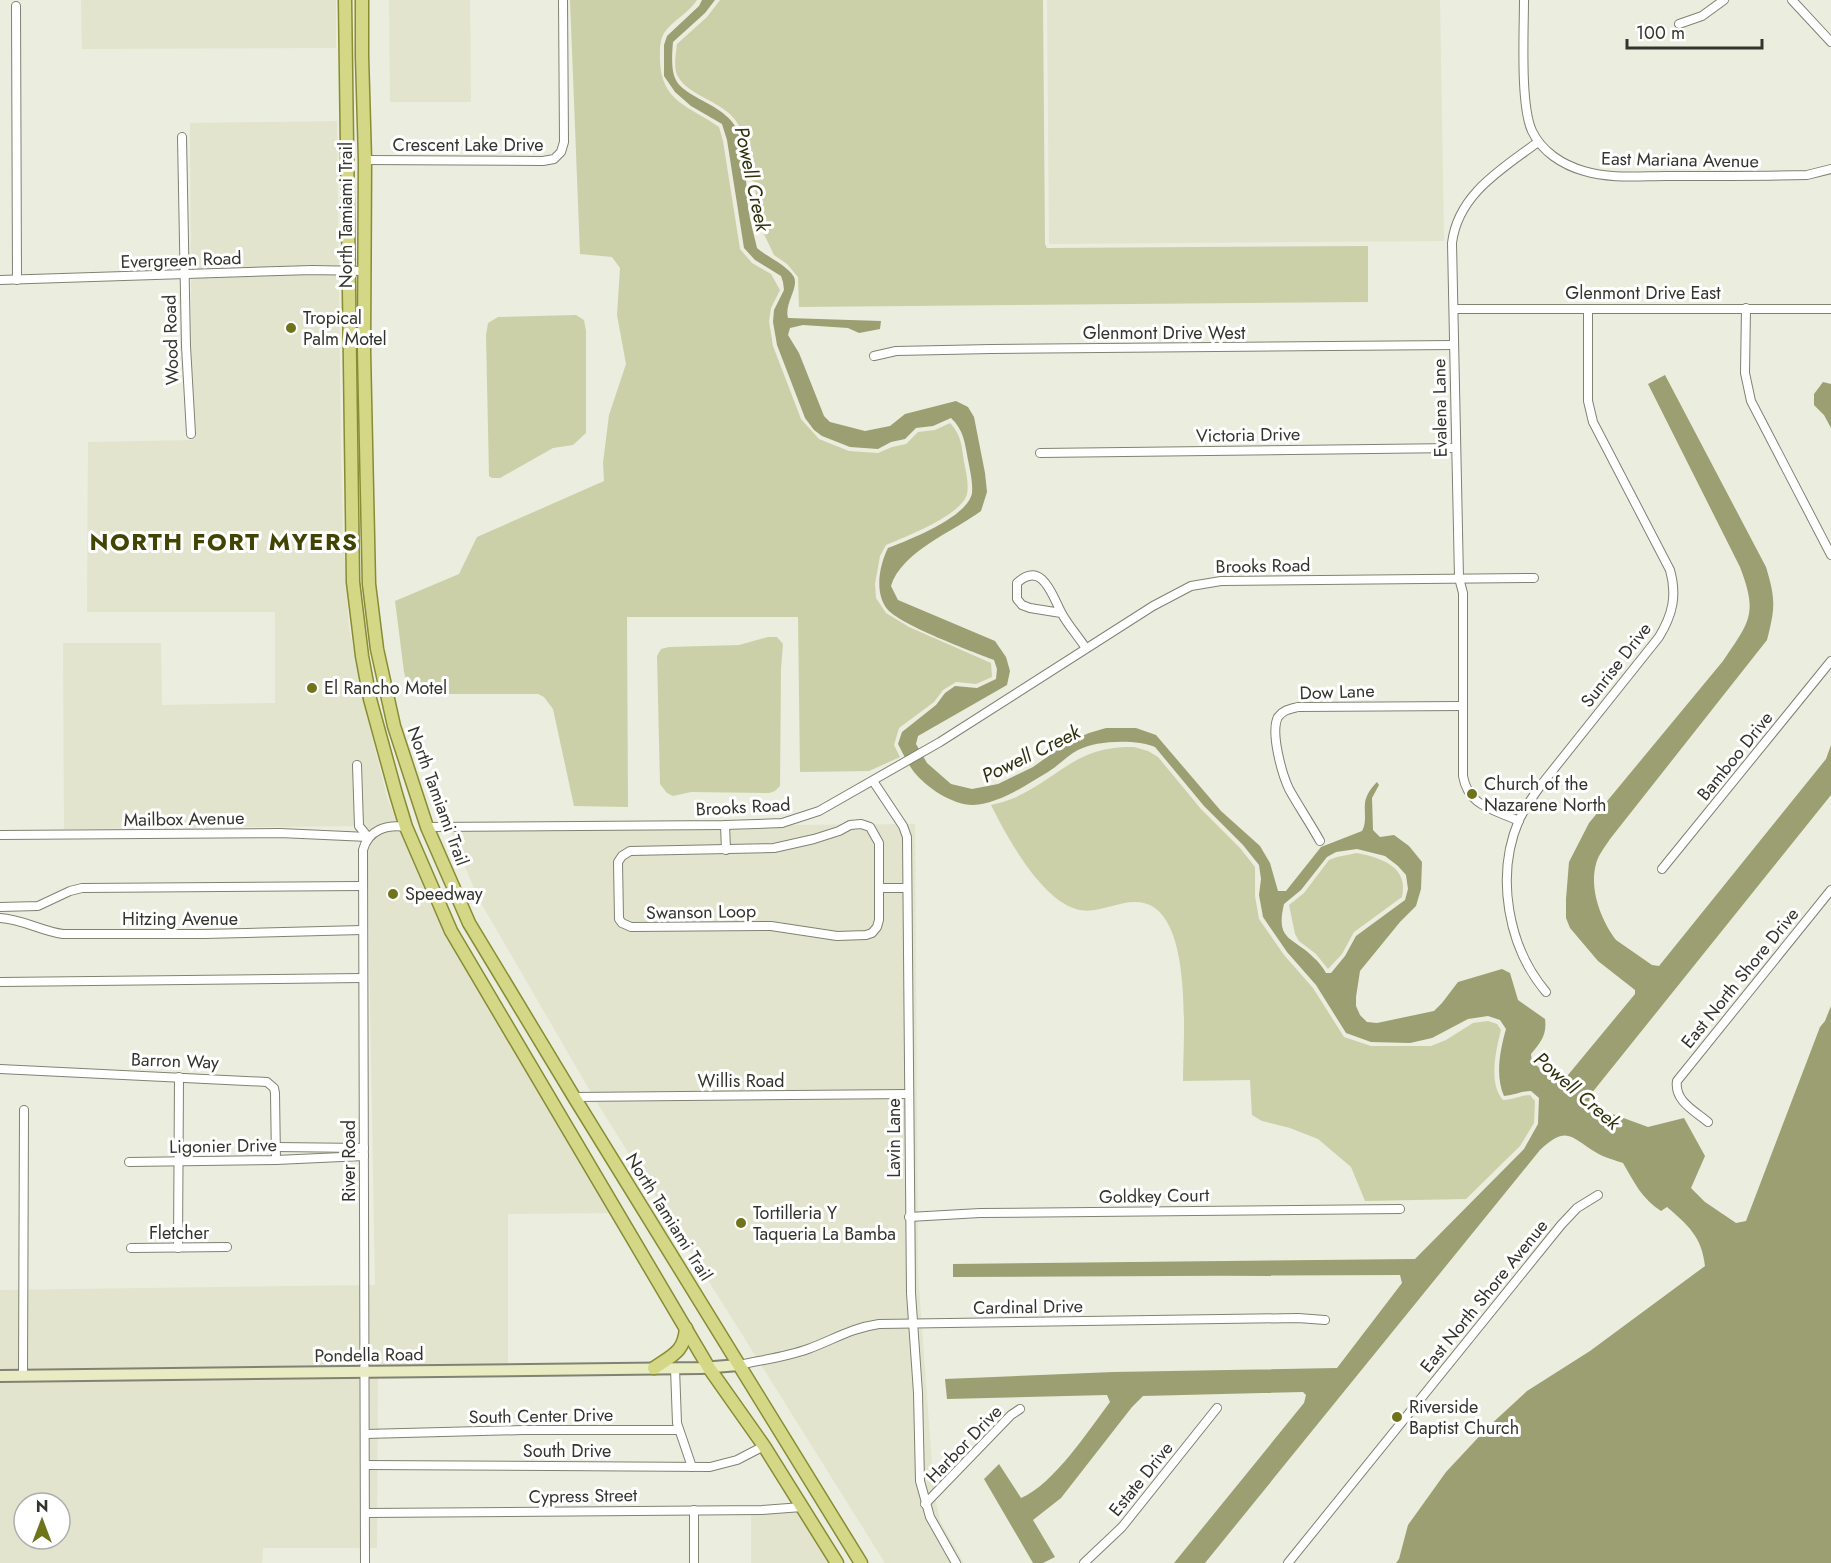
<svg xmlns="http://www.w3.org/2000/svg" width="1831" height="1563" font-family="Jost,sans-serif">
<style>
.built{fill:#e2e4cd;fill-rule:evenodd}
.green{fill:#ccd0a8}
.water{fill:#9b9f71;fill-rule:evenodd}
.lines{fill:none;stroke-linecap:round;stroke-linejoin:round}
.minor-casing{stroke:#808274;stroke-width:10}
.secondary-casing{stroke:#808274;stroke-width:14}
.primary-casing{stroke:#888c33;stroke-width:15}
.minor{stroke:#fff;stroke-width:8}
.secondary{stroke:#e9ebc3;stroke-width:10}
.primary{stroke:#d3d786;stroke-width:12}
.poi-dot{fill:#6f7319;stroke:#fff;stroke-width:2}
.labels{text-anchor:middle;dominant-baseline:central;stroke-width:6;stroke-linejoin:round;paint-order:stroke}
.street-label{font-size:18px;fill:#34342e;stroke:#fff}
.poi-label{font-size:18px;fill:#34342e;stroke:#fff;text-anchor:start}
.water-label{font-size:20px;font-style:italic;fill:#30320c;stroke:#fff}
.district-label{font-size:24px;font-weight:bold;letter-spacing:1.5px;fill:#414403;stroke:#fff}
</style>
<rect width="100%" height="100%" fill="#ebedde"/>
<!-- built -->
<g class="built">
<polygon points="81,0 336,0 336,48 82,49"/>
<polygon points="389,0 470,0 471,102 390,102"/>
<polygon points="1047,0 1440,0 1444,241 1049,244"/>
<polygon points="337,121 341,453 343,531 349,628 365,708 387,797 430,904 490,1011 612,1213 508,1214 508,1365 0,1370 0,1290 375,1285 367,826 64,829 63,643 161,643 162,705 275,703 275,612 87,612 88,442 192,440 190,123"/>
<polygon points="915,824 918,1274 934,1492 940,1521 964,1563 885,1563 596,1101 478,898 449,828"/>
<path d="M 378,1377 L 377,1548 L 263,1548 L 262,1563 L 0,1563 L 0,1381 ZM 24,1503 L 60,1503 L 60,1539 L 24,1539 Z"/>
<polygon points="751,1508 795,1508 829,1563 751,1563"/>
</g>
<!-- green -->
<g class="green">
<path d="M 570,0 L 697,0 C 689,13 673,20 664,33 C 659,42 660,52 660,61 C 661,102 691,107 719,127 L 723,141 L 740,249 L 752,263 L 771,274 L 780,290 L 771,308 L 769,321 L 773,346 L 801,419 L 819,439 L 849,451 L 878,453 L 892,447 L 906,444 L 918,432 L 935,430 L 950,423 C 961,434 962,447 964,462 C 966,471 969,485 967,494 C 962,515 905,537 886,545 L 880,556 L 875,584 L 876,598 L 886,613 L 909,627 L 991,663 L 992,677 L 976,684 L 956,682 L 943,690 L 934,702 L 899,728 L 894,745 L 900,757 L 869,771 L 800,772 L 798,617 L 627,617 L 628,807 L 574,806 L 553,709 L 544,697 L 538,694 L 410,694 L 404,672 L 395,601 L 459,574 L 477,537 L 604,481 L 603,463 L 609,415 L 626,364 L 617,315 L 620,268 L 612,257 L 580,254 Z"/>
<path d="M 720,0 L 1043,0 L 1045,244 L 1047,248 L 1368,246 L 1368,302 L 799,307 L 798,277 L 787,264 L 774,255 L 761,228 L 754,182 L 750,179 C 747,160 747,137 736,121 C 722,100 683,95 676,72 C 674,63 676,53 677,44 L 707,17 Z"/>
<polygon points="576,315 584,320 586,331 586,433 573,445 553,448 500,478 492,478 489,476 486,335 488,323 498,317"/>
<polygon points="768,637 777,637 783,644 781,669 780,786 775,791 769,793 691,792 673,796 667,793 660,784 657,656 661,649 669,647 739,645"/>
<path d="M 1134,747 L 1148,751 L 1158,757 L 1201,809 L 1240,848 L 1255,867 L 1255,896 L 1259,919 L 1284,955 L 1313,988 L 1344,1037 L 1371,1046 L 1431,1046 L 1446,1040 L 1473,1023 L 1488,1021 L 1497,1024 L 1501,1030 C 1496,1050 1488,1083 1503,1100 C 1513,1100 1521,1095 1530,1095 L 1535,1101 L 1534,1123 L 1520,1146 L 1466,1199 L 1365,1201 L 1351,1167 L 1318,1139 L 1290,1128 L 1262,1121 L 1252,1115 L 1250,1080 L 1183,1081 C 1183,1041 1194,915 1144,903 C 1121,898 1098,916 1076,909 C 1040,898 1007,837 991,805 C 999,803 1007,801 1014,798 C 1061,777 1075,746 1134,747 Z"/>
<path d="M 1357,853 C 1382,858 1409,867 1402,897 L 1354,932 L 1342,954 L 1328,969 L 1316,954 L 1299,941 L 1295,934 L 1289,905 L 1304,893 L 1329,860 L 1337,857 Z"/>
</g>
<!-- water -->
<g class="water">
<path d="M 702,0 L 715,0 L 705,13 L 673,42 C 669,88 678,86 714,107 C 722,112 730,118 735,126 C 746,146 746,184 748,207 C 750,221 754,235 757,248 C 767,257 787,265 794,277 C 799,288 784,304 788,318 L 881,321 L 880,329 L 859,333 L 848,328 L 803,325 L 790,328 L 788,335 L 799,353 L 824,416 L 830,422 L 865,431 L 890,426 L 905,414 L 956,401 L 968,407 L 974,417 L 985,473 L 987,492 L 981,511 C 954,531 901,552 891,586 L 898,600 L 995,641 L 1006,657 L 1010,671 L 1007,685 L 918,736 L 916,744 L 927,763 L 951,784 L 972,789 L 998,784 L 1033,767 L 1068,742 L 1089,733 L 1106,728 L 1136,728 L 1156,735 L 1221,811 L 1260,846 L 1270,863 L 1278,891 L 1286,891 L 1321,847 L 1362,831 C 1367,822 1364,813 1365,803 C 1366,795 1371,788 1377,782 L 1379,785 L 1372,798 L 1373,830 L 1380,837 L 1394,835 L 1409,846 L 1422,862 L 1421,889 L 1416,906 L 1400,922 L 1360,971 L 1356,997 L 1356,1006 L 1360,1015 L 1367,1022 L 1377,1023 L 1434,1011 L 1442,1003 L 1458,982 L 1502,969 L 1510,973 L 1518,1000 L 1545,1019 C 1547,1035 1541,1042 1531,1054 L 1532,1062 L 1555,1080 L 1563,1079 L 1568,1075 L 1635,994 L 1635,990 L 1598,961 L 1570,928 L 1566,918 L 1566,899 L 1569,862 L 1589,823 L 1723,661 C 1750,621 1758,614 1740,567 L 1648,384 L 1665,375 L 1766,567 C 1776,600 1775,608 1767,640 L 1610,839 C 1605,847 1598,855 1596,864 C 1589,889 1601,920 1616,940 L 1652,965 L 1659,966 L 1826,759 L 1831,745 L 1831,795 L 1591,1094 L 1588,1105 L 1648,1127 L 1684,1118 L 1705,1156 L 1691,1188 L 1705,1202 L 1736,1223 L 1746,1221 L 1820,1027 L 1825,1021 L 1831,1006 L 1831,1563 L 1396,1563 L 1399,1559 L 1408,1525 L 1446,1472 L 1488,1427 L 1527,1391 L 1590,1351 L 1705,1266 C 1702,1237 1688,1225 1667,1207 L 1661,1211 C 1642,1199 1634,1182 1623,1163 C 1615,1160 1605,1158 1597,1153 C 1571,1138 1568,1124 1540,1150 L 1205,1563 L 1174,1563 L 1304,1403 L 1306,1395 L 1303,1392 L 1143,1396 L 1132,1407 L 1061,1498 L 1033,1520 L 1055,1557 L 1043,1563 L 1033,1563 L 984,1479 L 999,1464 L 1021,1498 C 1054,1484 1088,1431 1110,1402 L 1107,1395 L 947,1399 L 945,1379 L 1113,1372 L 1337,1368 L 1402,1283 L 1400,1275 L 953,1277 L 953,1264 L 1415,1259 L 1524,1149 L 1538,1124 L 1539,1098 L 1531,1091 C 1521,1091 1516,1095 1504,1096 C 1495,1076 1500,1050 1506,1029 L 1500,1020 L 1488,1016 L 1468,1019 L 1432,1038 L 1410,1043 L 1371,1042 L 1346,1033 L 1316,985 L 1287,952 L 1263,917 L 1259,895 L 1261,879 L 1259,865 L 1243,845 L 1204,806 L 1155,747 C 1137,739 1096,740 1078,750 C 1067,756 1059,765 1048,772 C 1026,785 999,804 973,805 C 952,805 926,787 914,772 C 907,763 903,753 898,744 L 902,732 L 936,705 L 945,693 L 955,686 L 977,688 L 996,679 L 997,669 L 994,660 C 971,651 903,626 888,610 C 874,594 879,566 888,548 C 909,540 968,517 972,493 C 973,483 970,470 968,460 C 965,444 964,430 951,418 L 933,426 L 916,428 L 905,439 L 891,442 L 878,449 L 850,447 L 822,436 L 814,430 L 805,418 L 777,345 L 773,322 L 774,310 L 784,290 L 783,282 L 781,276 L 755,260 L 744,248 L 727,140 L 722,124 L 691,106 L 675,92 L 664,76 L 664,45 L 667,36 L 699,6 ZM 1357,849 L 1385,856 L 1398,866 L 1406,875 L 1408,889 L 1405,900 L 1356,936 L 1345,956 L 1331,973 L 1326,973 C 1323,968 1319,962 1314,958 C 1293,936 1275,942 1284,904 L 1301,890 L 1327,857 L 1336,852 Z"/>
<polygon points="1823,382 1831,384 1831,428 1824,415 1814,405 1814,394"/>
</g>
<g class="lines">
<!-- minor casing -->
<g class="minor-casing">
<g id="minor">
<path d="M 1524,0 C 1524,31 1520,105 1532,131 C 1542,152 1563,165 1584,171 C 1610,179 1639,176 1666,176 C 1713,176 1760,176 1807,175 L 1831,169"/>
<polyline points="1792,0 1831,42"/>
<polyline points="16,6 17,280"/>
<polyline points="1679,24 1702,16 1724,0"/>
<polyline points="182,137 186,346 191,434"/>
<polyline points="365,160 543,161 554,159 561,152 564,142 563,0"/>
<polyline points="0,280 312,270 364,271"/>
<polyline points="1746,308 1745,373 1751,401 1831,555"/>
<polyline points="1454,309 1831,309"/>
<polyline points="874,356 896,351 991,349 1454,345"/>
<polyline points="1040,453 1455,448"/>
<path d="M 1061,613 L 1030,608 L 1022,605 L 1017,599 L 1017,583 C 1042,560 1052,595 1061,612 C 1067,624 1078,636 1085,647"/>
<polyline points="357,765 359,826 368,837"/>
<polyline points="873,781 903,826 907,837 911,1293 918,1393 920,1481 930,1517 956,1563"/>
<path d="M 1519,821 C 1493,809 1468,806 1463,776 L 1463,593 L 1459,578 L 1452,243 C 1458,194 1502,169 1538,142"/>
<polygon points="861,824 870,827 879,843 879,920 877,927 872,933 866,935 837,936 771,926 631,927 622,923 619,919 618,862 622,856 630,851 774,848 814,839 839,831 850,825"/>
<polyline points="725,825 726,850"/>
<polyline points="427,827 725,825 782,823 819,811 940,742 1153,606 1191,586 1221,581 1534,578"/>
<polyline points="0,835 280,833 368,837"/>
<path d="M 1320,841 C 1310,823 1299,807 1289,789 C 1282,774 1270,732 1278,717 C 1283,710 1290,709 1298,707 L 1463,706"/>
<polyline points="1662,869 1831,661"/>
<polyline points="879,888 907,888"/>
<polyline points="0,907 38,906 70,891 82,888 362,886"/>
<path d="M 0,918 C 22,919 41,931 63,934 L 204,934 L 362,930"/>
<polyline points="0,982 363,978"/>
<path d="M 1546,992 C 1508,947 1495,876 1519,820 C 1525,808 1533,796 1541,785 L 1659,637 C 1673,614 1677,595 1670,570 L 1593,422 L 1588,401 L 1588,309"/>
<polyline points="0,1069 267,1082 274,1088 275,1093 276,1160"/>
<polyline points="574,1097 909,1094"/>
<path d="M 1708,1122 C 1695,1111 1674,1101 1677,1081 L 1831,890"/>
<polyline points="276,1147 364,1148"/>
<polyline points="129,1162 276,1160 364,1156"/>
<polyline points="909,1217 980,1213 1400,1209"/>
<polyline points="131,1248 227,1247"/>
<polyline points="178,1248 179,1077"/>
<path d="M 739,1365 C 761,1360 786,1357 808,1349 C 833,1340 851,1328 879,1324 L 1298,1318 L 1325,1320"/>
<polyline points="675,1368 677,1423 692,1467"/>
<polyline points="23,1375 24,1110"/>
<polyline points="365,1434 523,1430 679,1430"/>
<polyline points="365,1465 710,1467 737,1460 764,1446"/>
<polyline points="925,1504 1011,1415 1020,1409"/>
<polyline points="694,1510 694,1563"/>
<polyline points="365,1513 762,1510 802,1507"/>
<path d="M 365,1563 L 363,850 C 368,830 387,824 406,827"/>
<polyline points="1084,1563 1122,1527 1217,1408"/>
<polyline points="1288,1563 1561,1225 1577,1208 1598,1195"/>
</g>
</g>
<!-- secondary casing -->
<g class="secondary-casing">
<polyline id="secondary" points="0,1376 701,1368 739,1365"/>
</g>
<!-- primary casing -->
<g class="primary-casing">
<g id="primary">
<polyline points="345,0 353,582 362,656 370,699 396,794 406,827 451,931 709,1368 764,1446 837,1563"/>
<polyline points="362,0 362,56 365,160 364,351 369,584 377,649 394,726 427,827 469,923 574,1097 861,1563"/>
<path d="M 654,1368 C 673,1355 684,1352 686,1328"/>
</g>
</g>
<!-- minor -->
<use href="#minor" class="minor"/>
<!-- secondary -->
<use href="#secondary" class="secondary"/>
<!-- primary -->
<use href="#primary" class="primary"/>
</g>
<!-- markers -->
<g class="poi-dot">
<circle cx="291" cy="328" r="6"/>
<circle cx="312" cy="688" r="6"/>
<circle cx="1472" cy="794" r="6"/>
<circle cx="393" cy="894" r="6"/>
<circle cx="741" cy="1223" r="6"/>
<circle cx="1397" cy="1417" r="6"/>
</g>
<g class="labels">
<!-- street labels -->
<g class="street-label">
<text x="468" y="145">Crescent Lake Drive</text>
<text transform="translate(1680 160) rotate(1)">East Mariana Avenue</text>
<text transform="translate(346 215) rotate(-90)">North Tamiami Trail</text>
<text transform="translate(181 260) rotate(-2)">Evergreen Road</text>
<text x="1643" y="293">Glenmont Drive East</text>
<text x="1164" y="333">Glenmont Drive West</text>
<text transform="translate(171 340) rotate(-92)">Wood Road</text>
<text transform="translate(1440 408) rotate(-91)">Evalena Lane</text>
<text transform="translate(1248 435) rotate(-1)">Victoria Drive</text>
<text transform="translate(1263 566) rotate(-1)">Brooks Road</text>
<text transform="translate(1616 665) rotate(-52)">Sunrise Drive</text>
<text transform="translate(1337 692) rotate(-2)">Dow Lane</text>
<text transform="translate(1735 756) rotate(-51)">Bamboo Drive</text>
<text transform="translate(438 796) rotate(70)">North Tamiami Trail</text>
<text transform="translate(743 807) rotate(-3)">Brooks Road</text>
<text transform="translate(184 819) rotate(-1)">Mailbox Avenue</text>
<text transform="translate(701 912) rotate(-1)">Swanson Loop</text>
<text x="180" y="919">Hitzing Avenue</text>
<text transform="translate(1740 978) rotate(-51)">East North Shore Drive</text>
<text transform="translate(175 1061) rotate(2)">Barron Way</text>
<text x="741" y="1081">Willis Road</text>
<text transform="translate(894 1138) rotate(-90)">Lavin Lane</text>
<text transform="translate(223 1146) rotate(-1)">Ligonier Drive</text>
<text transform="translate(349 1161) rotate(-90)">River Road</text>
<text transform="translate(1154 1196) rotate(-1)">Goldkey Court</text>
<text transform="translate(669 1217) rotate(58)">North Tamiami Trail</text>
<text x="179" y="1233">Fletcher</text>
<text transform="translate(1484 1296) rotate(-51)">East North Shore Avenue</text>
<text transform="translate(1028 1307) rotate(-1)">Cardinal Drive</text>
<text transform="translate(369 1355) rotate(-1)">Pondella Road</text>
<text transform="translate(541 1416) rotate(-1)">South Center Drive</text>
<text transform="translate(964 1444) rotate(-46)">Harbor Drive</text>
<text x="567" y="1451">South Drive</text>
<text transform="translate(1141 1479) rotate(-51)">Estate Drive</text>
<text transform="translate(583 1496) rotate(-1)">Cypress Street</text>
</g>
<!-- poi labels -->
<g class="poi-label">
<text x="303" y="318">Tropical<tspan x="303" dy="21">Palm Motel</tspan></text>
<text x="324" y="688">El Rancho Motel</text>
<text x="1484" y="784">Church of the<tspan x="1484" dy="21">Nazarene North</tspan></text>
<text x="405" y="894">Speedway</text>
<text x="753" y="1213">Tortilleria Y<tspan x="753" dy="21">Taqueria La Bamba</tspan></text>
<text x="1409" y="1407">Riverside<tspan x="1409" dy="21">Baptist Church</tspan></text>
</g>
<!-- water labels -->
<g class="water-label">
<text transform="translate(752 179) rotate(78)">Powell Creek</text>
<text transform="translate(1031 754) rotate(-26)">Powell Creek</text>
<text transform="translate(1577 1091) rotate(41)">Powell Creek</text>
</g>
<!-- district labels -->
<g class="district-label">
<text x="224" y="541">NORTH FORT MYERS</text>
</g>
</g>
<!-- north arrow -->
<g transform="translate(42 1521)"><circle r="28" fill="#ffffff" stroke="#aeaeab" stroke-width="1.5"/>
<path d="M0-4.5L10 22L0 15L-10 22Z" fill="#6f7319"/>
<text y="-9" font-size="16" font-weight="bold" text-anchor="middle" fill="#34342e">N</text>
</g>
<!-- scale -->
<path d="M1627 39v9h135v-9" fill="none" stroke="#34342e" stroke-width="3"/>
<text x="1636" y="39" font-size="18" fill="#34342e" stroke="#ffffff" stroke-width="4.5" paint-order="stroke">100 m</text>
</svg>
